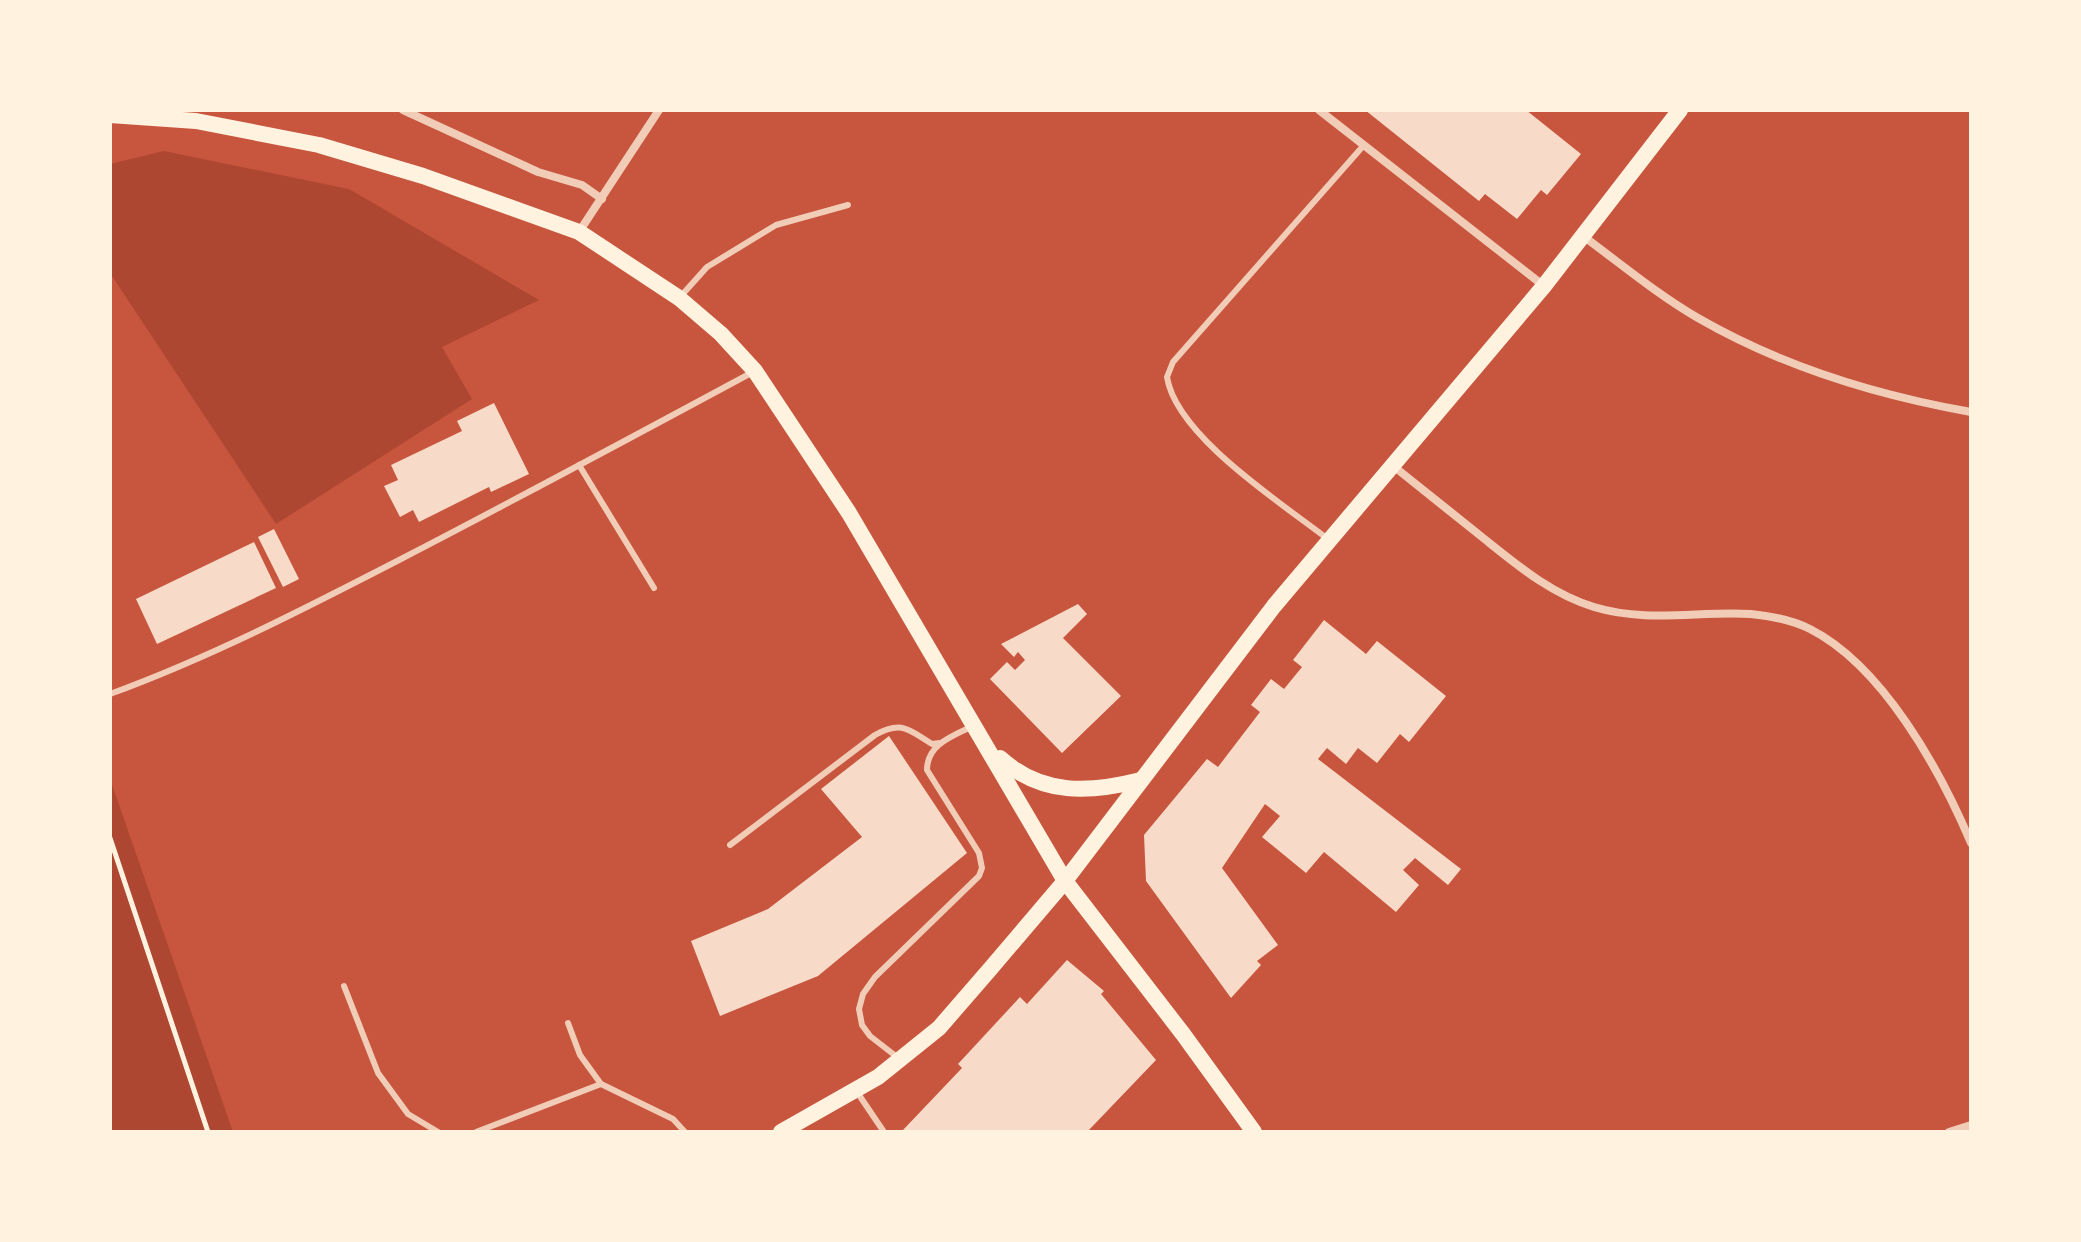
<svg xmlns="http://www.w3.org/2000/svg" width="2081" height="1242" font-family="'Sofia Sans Condensed',sans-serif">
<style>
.green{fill:#ae4732}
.building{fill:#f7dbc8}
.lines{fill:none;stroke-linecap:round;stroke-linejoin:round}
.path{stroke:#fff3e0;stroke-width:5}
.service{stroke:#f1ccb7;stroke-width:6}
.minor{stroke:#f1ccb7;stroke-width:8}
.secondary{stroke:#fff3e0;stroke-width:16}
</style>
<rect width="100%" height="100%" fill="#c8553d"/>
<!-- green -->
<g class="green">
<polygon points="164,151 349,189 539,300 442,347 472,399 276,524 110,273 110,164"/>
<polygon points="110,779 233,1132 110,1132"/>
</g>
<!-- building -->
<g class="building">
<polygon points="1365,110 1526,110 1581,154 1547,195 1541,190 1517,219 1485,194 1479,201"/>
<polygon points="494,403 529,474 491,492 489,487 419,522 413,510 400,517 384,486 398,480 391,465 462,431 457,421"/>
<polygon points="274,529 299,579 283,587 258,537"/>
<polygon points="254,542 276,588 157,644 136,599"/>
<polygon points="1078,604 1087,614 1063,638 1121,696 1062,753 990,679 1007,662 1015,670 1025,660 1018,652 1014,657 1001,644"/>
<polygon points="1324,620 1366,654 1377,641 1446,696 1409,742 1400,734 1377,763 1358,748 1346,764 1327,748 1318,759 1461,869 1448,885 1415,858 1403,870 1419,885 1396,912 1324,852 1306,873 1262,837 1280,816 1265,804 1222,868 1278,945 1257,961 1261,965 1231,998 1146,881 1144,835 1207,759 1218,767 1260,712 1251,705 1271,679 1284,689 1302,667 1293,660"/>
<polygon points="889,736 967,853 818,976 720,1016 691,941 768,909 862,837 821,789"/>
<polygon points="1067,960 1104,991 1101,994 1156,1060 1087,1132 903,1130 962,1068 958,1064 1020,997 1027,1004"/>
</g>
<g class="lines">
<!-- path -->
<polyline class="path" points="110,838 208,1132"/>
<!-- service -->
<g class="service">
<polyline points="681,296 707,267 776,225 848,205"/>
<polyline points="579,465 654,588"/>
<path d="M 1329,540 C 1283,504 1176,436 1167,377 L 1173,362 L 1364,145"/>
<path d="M 110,694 C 211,657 306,608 401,559 C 519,498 636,435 753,372"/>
<path d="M 730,845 L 875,735 C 902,720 909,730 932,744 L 940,743"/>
<polyline points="344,986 378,1073 408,1114 438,1132"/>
<polyline points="568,1023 580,1055 601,1084 673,1119 685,1132"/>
<path d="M 897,1057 L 870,1036 L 862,1025 L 859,1009 L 863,994 L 875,977 L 979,876 L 982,868 L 979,853 L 927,770 C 927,744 953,736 973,726"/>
<polyline points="857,1092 884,1132"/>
<polyline points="476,1132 601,1084"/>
</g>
<!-- minor -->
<g class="minor">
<polyline points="403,110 538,172 582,185 602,199"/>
<polyline points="1319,110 1544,286"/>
<polyline points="579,232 659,110"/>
<path d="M 1583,236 C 1621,264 1658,295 1698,318 C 1783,367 1875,395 1971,412"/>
<path d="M 1392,465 C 1422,489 1452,513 1482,537 C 1517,565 1551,594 1594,607 C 1646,623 1698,611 1751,614 C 1771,616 1792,620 1810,629 C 1883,666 1940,770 1971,843"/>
<polyline points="1949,1132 1971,1125"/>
</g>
<!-- secondary -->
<g class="secondary">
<polyline points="110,115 196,121 319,145 423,176 579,232 679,298 721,334 755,371 849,513 1065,881 1183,1034 1254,1132"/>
<path d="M 1000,758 C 1042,796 1090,793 1141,780"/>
<polyline points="781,1132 878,1077 939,1028 991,968 1065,881 1274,606 1544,286 1680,110"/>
</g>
</g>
<!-- border -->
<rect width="2081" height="1242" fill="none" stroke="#fff3e0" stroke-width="224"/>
</svg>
